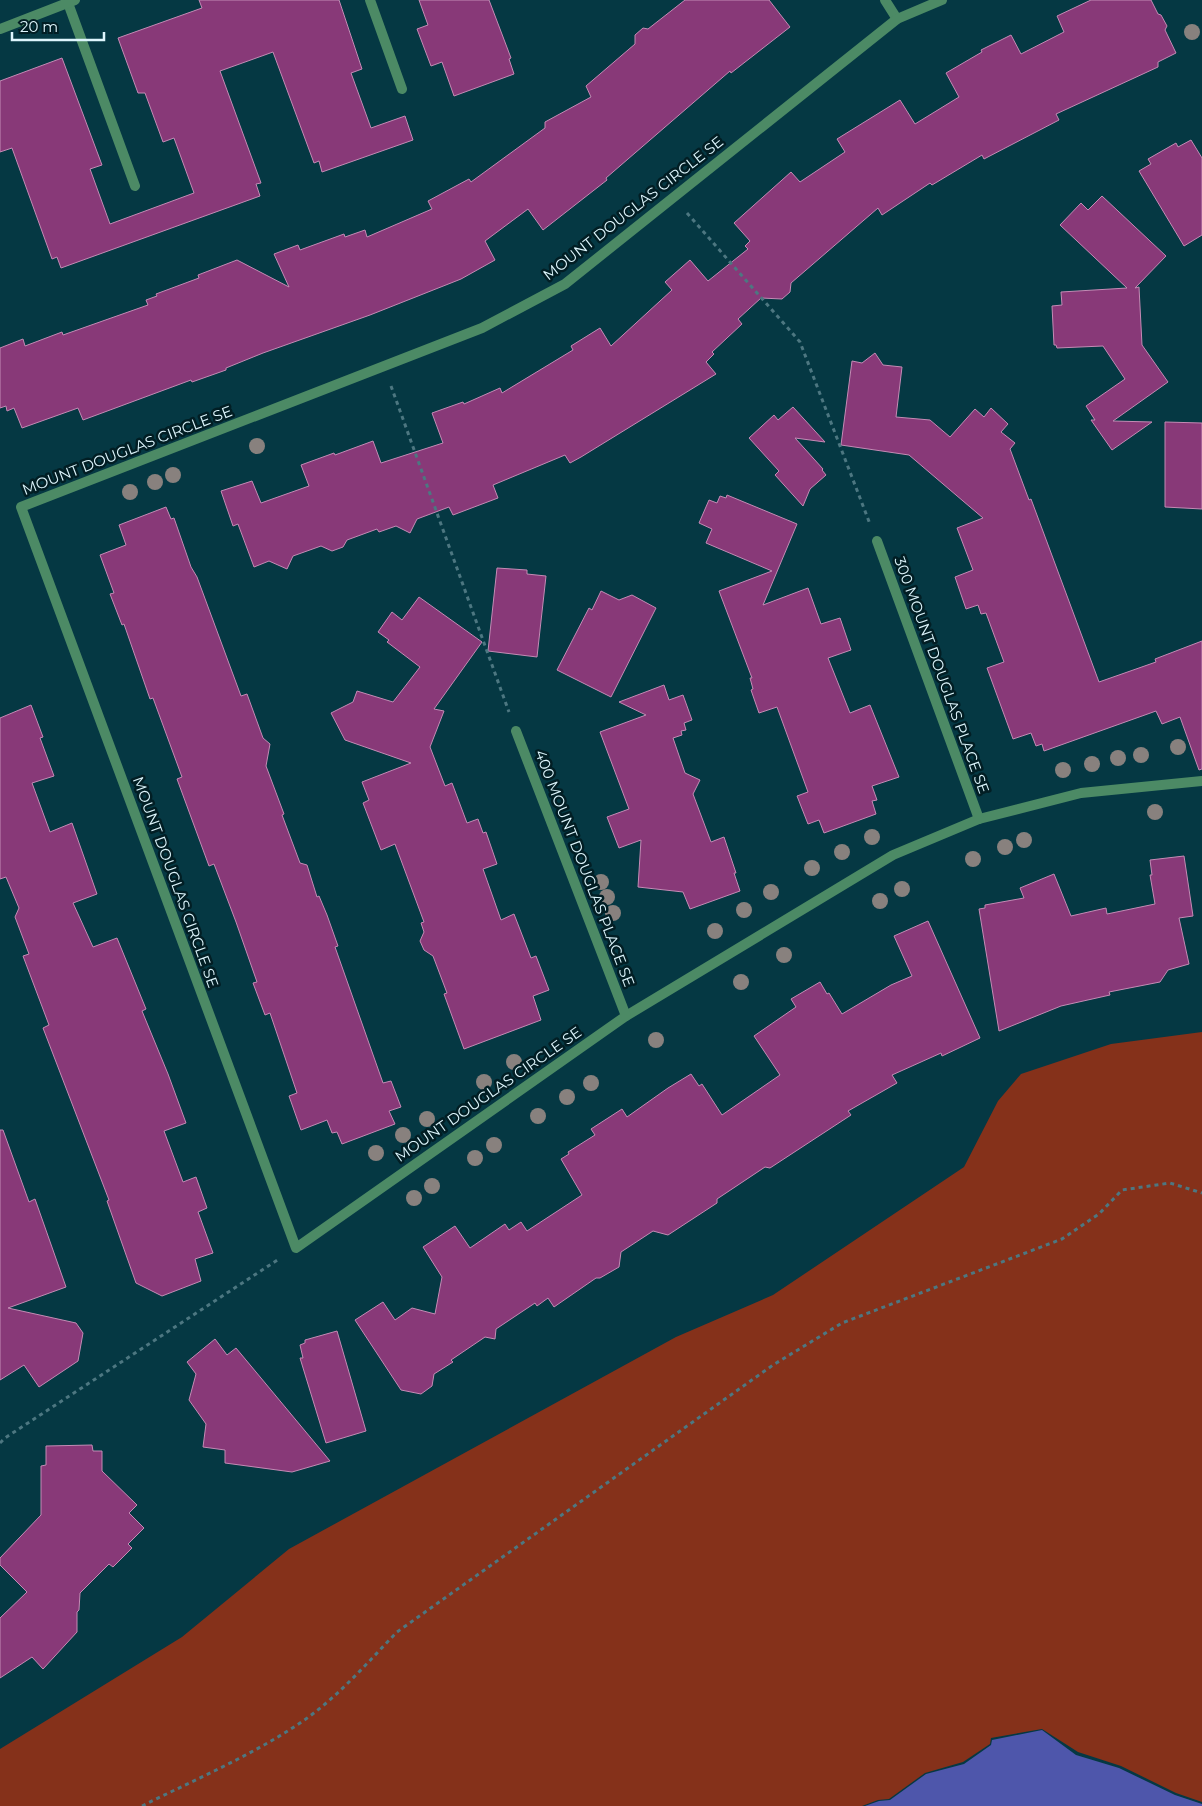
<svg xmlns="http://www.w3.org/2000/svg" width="1202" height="1806" font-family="Montserrat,sans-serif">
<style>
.green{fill:#85311a}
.water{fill:#4e56ab}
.building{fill:#883978;stroke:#c48bb5}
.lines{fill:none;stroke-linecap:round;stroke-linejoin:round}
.path{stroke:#4d7781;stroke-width:3;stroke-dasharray:4 4;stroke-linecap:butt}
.service{stroke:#4c8a65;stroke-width:10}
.minor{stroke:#4c8a65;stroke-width:10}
.tree{fill:#88817e}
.labels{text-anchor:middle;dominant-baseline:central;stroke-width:5;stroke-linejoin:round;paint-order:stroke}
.street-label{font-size:15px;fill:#def6fd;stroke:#021e24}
</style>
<rect width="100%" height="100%" fill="#053843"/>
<!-- green -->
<polygon class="green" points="1202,1032 1202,1802 1176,1793 1121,1766 1078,1752 1042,1729 991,1738 990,1744 963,1762 925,1773 889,1799 878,1800 862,1806 0,1806 0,1749 182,1637 289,1549 676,1337 773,1295 964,1167 998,1101 1021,1074 1111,1044"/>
<!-- water -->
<polygon class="water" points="1042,1730 1076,1755 1119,1768 1175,1795 1202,1804 1202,1806 865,1806 879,1801 890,1800 926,1774 964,1764 991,1745 992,1740"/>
<!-- building -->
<g class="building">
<polygon points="199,0 339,0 362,69 351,73 371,128 405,116 413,140 322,172 319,161 314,163 273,52 220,71 261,183 256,184 260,196 61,268 57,257 52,259 12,148 0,152 0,81 62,58 102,165 90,169 110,224 194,193 174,138 163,142 145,93 138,93 118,38 202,8"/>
<polygon points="419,0 489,0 511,58 509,59 514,74 454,96 442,62 431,66 417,29 428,25"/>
<polygon points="685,0 769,0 790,27 731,73 730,71 606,178 607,180 543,230 528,209 485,241 495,260 461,279 370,315 263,353 226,368 226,370 192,382 191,380 83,420 78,408 22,428 14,408 7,411 6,406 0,408 0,348 23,339 25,346 62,332 63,335 148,305 146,300 157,296 156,294 199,278 198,275 237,260 289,287 274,254 298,245 300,250 344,234 345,237 365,230 367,237 432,209 428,201 469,179 471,182 545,128 545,122 591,97 586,86 635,44 635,35 643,28 648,29"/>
<polygon points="1091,0 1151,0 1158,14 1161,15 1167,26 1165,30 1176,53 1158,62 1158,67 1056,114 1059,120 984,159 982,155 932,185 930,183 882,215 878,208 791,283 790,292 782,299 761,298 738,319 742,324 712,352 714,354 706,362 716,374 581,457 570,463 565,455 493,485 498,498 453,515 449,507 417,519 410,533 396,526 379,532 377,529 347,540 343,547 332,551 321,546 293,556 287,569 269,561 254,567 238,524 233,526 221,491 252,481 261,503 309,486 301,465 334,453 335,455 373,441 381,463 443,443 432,413 463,402 464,404 500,388 502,393 573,350 571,346 600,328 611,346 672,290 665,282 690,260 708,281 748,249 745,246 750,241 734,223 791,172 800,182 845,152 837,139 900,100 915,124 959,97 946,73 982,52 981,50 1011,35 1021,54 1064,32 1057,16"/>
<polygon points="1191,140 1202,158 1202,235 1184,246 1139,171 1151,164 1148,159 1176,143 1178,147"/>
<polygon points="1102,196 1166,256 1135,288 1139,287 1142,345 1168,382 1113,421 1152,422 1112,450 1091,420 1095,420 1086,406 1125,379 1103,346 1057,348 1056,345 1054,345 1052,306 1062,305 1061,292 1127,288 1060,225 1081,203 1088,210"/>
<polygon points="875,353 883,365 902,367 896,417 930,420 950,437 975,409 984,417 991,408 1008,424 1001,432 1015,443 1010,449 1029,500 1031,499 1099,682 1156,662 1155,659 1202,641 1202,769 1199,770 1180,717 1162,724 1156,711 1044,751 1042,744 1036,746 1031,733 1013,739 987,668 1004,662 986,613 981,614 978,605 966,609 955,577 973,570 957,528 983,518 909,455 841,445 852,361 862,363"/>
<polygon points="793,407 825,442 795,438 823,469 822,470 826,475 810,489 803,506 775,475 779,471 749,438 774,415 778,420"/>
<polygon points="1165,422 1202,423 1202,509 1165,507"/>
<polygon points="727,495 797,524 763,605 808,588 821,624 840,618 851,650 828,658 850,713 870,705 899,777 872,786 877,800 872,801 876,814 824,833 819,820 808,824 797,796 808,792 777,707 759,713 751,690 753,689 750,678 752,678 719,591 772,571 706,543 712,529 699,523 709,500 717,503 720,496 726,498"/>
<polygon points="166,507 171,519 174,518 191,567 197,577 241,696 247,694 263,738 270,744 266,766 284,814 282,815 300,863 307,865 317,897 319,896 327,915 338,946 335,947 383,1083 391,1081 401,1107 389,1111 395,1124 342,1144 337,1132 332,1133 327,1120 301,1130 289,1096 297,1093 270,1013 265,1015 253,983 257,982 236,922 214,864 209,866 177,779 182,777 153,698 150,699 124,624 122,625 110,594 114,593 100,555 126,545 119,525"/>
<polygon points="497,568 527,570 527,574 546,576 537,657 488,651"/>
<polygon points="601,591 619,600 632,595 656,608 611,697 557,670 589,608 592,610"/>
<polygon points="419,597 482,642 434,709 444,711 430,747 445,786 452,783 467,823 478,819 483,833 486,832 497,864 483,869 501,920 514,914 531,958 536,956 549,990 533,996 541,1020 464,1049 444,994 447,993 433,956 424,950 420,941 424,932 421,923 424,922 395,844 381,850 363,803 369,800 362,782 411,763 345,740 331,713 353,702 357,691 393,702 420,667 387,642 389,640 378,632 392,612 402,620"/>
<polygon points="664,685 669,700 683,695 692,720 684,723 686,730 681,731 682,735 673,738 685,773 700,780 693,794 711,842 724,837 736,873 734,873 740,891 690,909 683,892 638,887 641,840 619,848 607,817 629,809 600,732 646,715 619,702"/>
<polygon points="31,705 43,737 40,738 54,776 32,783 50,832 72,823 97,894 73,903 93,947 117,938 146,1009 142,1011 168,1074 186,1123 164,1131 183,1182 196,1177 207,1208 198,1212 213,1253 195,1259 201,1281 162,1296 136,1283 107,1201 109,1200 43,1028 49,1025 23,956 29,954 15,917 19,908 6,877 0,879 0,718"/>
<polygon points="1184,856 1193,916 1179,918 1189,964 1168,970 1160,982 1109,992 1110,995 1061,1006 999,1031 979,909 985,908 985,905 1024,898 1020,888 1054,874 1071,916 1106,908 1107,914 1155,904 1150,875 1152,875 1150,860"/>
<polygon points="928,921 980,1038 942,1056 941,1053 892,1075 897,1083 848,1111 851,1115 770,1168 765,1167 717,1199 717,1203 668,1235 653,1231 621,1252 619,1267 600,1278 596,1278 554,1307 548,1298 537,1306 535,1303 496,1329 495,1339 485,1337 451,1360 453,1362 434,1374 432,1386 421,1394 401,1390 355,1320 383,1302 395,1320 412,1308 435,1314 442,1277 423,1247 455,1226 470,1248 505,1224 509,1230 521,1222 527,1231 582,1195 561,1159 569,1154 568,1152 595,1135 591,1129 622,1109 627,1117 668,1088 691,1074 699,1086 702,1084 722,1115 780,1075 754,1036 796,1007 791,999 820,982 827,994 829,993 842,1014 891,985 912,976 894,936"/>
<polygon points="0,1130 3,1130 29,1202 35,1199 66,1287 8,1308 76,1323 83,1333 78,1361 39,1387 24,1365 0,1380"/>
<polygon points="337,1331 366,1431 326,1443 300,1358 303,1358 300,1345 305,1343 305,1340"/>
<polygon points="215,1339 227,1355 236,1348 330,1461 292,1472 225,1463 225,1450 203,1447 206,1424 189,1400 196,1374 187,1362"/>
<polygon points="92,1445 93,1451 102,1451 102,1471 137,1505 129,1513 144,1528 128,1544 132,1548 113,1567 109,1564 80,1593 79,1610 77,1612 77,1632 43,1669 32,1657 0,1678 0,1618 27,1592 0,1565 0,1558 41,1515 41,1466 46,1465 46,1446"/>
</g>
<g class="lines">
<!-- path -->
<g class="path">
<polyline points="687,213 800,342 870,524"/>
<polyline points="391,386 509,712"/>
<polyline points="0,1443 5,1438 279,1259"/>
<path d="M 142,1806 C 196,1779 253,1755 303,1721 C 339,1696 367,1663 397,1632 L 773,1365 L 842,1323 L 1062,1239 L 1099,1214 L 1122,1190 L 1170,1183 L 1202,1193"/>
</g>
<!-- service -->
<g class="service">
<polyline points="370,0 402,89"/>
<polyline points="68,3 135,186"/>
<polyline points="0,29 75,0"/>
</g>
<!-- minor -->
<g class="minor">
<polyline points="885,0 897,19"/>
<polyline points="942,0 897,19 565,284 482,328 21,507 296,1248 626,1016 893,855 979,819 1081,793 1202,781"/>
<polyline points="877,541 979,819"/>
<polyline points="516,731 626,1016"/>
</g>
</g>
<!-- trees -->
<g class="tree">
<circle cx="1192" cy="32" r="8"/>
<circle cx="257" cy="446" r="8"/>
<circle cx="173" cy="475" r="8"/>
<circle cx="155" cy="482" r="8"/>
<circle cx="130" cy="492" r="8"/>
<circle cx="1178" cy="747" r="8"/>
<circle cx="1141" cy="755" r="8"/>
<circle cx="1118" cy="758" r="8"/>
<circle cx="1092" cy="764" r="8"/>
<circle cx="1063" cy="770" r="8"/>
<circle cx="1155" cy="812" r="8"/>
<circle cx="872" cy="837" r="8"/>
<circle cx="1024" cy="840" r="8"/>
<circle cx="1005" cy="847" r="8"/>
<circle cx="842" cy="852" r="8"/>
<circle cx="973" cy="859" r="8"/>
<circle cx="812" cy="868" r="8"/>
<circle cx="601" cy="882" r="8"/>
<circle cx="902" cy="889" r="8"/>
<circle cx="771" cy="892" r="8"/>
<circle cx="607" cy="897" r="8"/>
<circle cx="880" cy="901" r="8"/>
<circle cx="744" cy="910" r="8"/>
<circle cx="613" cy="913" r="8"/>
<circle cx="715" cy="931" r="8"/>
<circle cx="784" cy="955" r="8"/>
<circle cx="741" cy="982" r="8"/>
<circle cx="656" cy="1040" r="8"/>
<circle cx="514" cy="1062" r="8"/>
<circle cx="484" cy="1082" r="8"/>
<circle cx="591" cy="1083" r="8"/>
<circle cx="567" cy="1097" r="8"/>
<circle cx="538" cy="1116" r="8"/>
<circle cx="427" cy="1119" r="8"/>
<circle cx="403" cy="1135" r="8"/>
<circle cx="494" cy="1145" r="8"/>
<circle cx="376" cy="1153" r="8"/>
<circle cx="475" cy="1158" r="8"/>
<circle cx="432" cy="1186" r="8"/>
<circle cx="414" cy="1198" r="8"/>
</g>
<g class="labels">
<!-- street labels -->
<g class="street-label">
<text transform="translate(633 208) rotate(-38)">MOUNT DOUGLAS CIRCLE SE</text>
<text transform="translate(127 450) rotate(-21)">MOUNT DOUGLAS CIRCLE SE</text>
<text transform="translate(942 675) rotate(70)">300 MOUNT DOUGLAS PLACE SE</text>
<text transform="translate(585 868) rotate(69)">400 MOUNT DOUGLAS PLACE SE</text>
<text transform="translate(176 882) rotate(70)">MOUNT DOUGLAS CIRCLE SE</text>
<text transform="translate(488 1094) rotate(-35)">MOUNT DOUGLAS CIRCLE SE</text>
</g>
</g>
<!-- scale -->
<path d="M12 32v8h92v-8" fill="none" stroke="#def6fd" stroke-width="2.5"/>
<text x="20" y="32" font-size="15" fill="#def6fd" stroke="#021e24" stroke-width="4" paint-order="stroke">20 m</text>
</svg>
